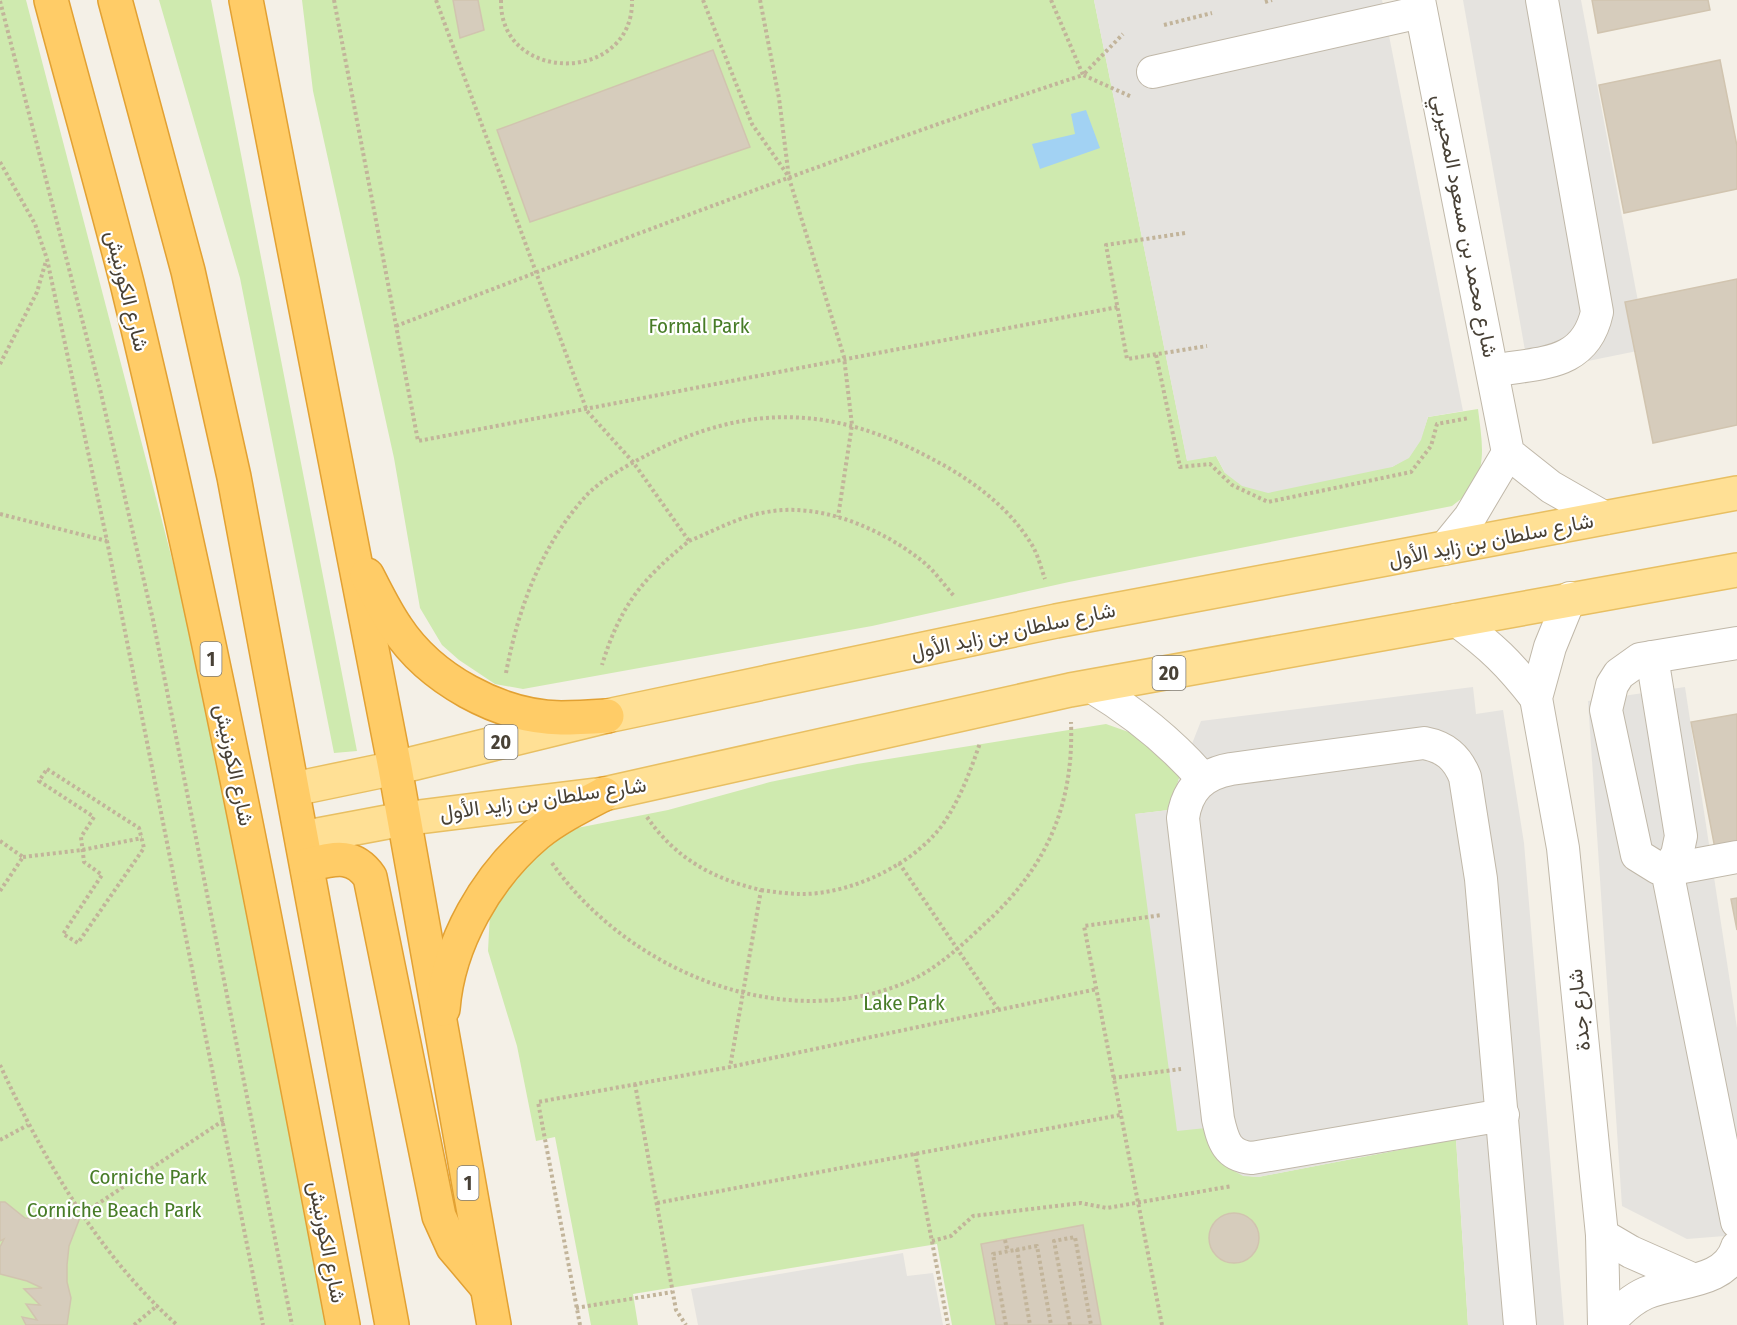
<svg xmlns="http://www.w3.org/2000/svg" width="1737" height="1325" font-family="'Fira Sans Condensed',Vazirmatn,sans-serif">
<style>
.green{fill:#cfeaaf}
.parking{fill:#e5e3df}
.water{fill:#a2d2f3}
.building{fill:#d6ccbc;stroke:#d1c4af;stroke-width:1.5}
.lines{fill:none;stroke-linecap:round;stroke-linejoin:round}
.minor-casing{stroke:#c0b8a9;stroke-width:34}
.major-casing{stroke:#e8bf62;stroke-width:36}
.highway-casing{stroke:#e2a133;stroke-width:36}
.path{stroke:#c2b49a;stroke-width:4;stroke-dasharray:3 3;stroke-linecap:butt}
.minor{stroke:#fff;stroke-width:32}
.major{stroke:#ffe095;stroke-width:33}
.highway{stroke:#ffcc67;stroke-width:33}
.labels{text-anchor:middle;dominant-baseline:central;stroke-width:4.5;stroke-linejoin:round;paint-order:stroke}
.shield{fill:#fff;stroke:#7f7a72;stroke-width:1.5}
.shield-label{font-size:20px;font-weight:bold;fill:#484136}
.street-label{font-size:21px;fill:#484136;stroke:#fff}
.park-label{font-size:21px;fill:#477c27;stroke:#fff}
</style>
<rect width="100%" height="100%" fill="#f4f0e7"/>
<!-- green -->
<g class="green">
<polygon points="0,0 26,0 190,628 328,1325 0,1325"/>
<polygon points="159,0 211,0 357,751 334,753 240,278"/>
<path d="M 302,0 L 1094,0 L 1187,460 L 1216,456 L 1225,473 L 1392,467 C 1416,454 1420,442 1428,417 L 1478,409 C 1483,449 1490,480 1452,506 L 1069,582 L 872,626 L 523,689 L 495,684 L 459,660 L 442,645 L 420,608 L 394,458 L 313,91 Z"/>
<path d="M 1106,724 L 1140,736 L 1182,769 L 1169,810 L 1136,814 L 1206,1128 C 1216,1156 1225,1175 1258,1177 L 1456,1139 L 1468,1325 L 952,1325 L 937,1244 L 633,1294 L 638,1325 L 591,1325 L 555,1137 L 536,1141 L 517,1046 L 488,951 L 490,912 L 511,873 L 572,829 L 668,810 L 770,782 L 857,764 Z"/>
</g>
<!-- parking -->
<g class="parking">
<polygon points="1094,0 1382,0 1463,411 1428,417 1421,440 1409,458 1392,467 1268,493 1242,486 1225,473 1216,456 1187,461"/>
<polygon points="1463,0 1581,0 1647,349 1529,373"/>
<polygon points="1473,687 1476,714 1503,710 1524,843 1564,1325 1468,1325 1456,1139 1258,1177 1243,1176 1229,1168 1215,1154 1206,1128 1177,1131 1135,814 1169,810 1182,769 1201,721"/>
<polygon points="1685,687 1737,1028 1737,1235 1687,1239 1622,1206 1588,701"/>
<polygon points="903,1253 907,1276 933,1273 943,1325 698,1325 691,1289"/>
</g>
<!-- water -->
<polygon class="water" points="1086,110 1100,148 1040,169 1032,144 1075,134 1071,114"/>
<!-- building -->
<g class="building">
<polygon points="453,0 478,0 484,30 460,38"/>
<polygon points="1592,0 1708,0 1710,10 1598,33"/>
<polygon points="713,50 750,147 530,222 497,130"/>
<polygon points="1720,60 1737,146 1737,189 1624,213 1599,85"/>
<polygon points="1737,279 1737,425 1653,443 1625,302"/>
<polygon points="1737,714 1737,851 1716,854 1691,722"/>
<polygon points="1737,898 1737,930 1731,899"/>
<polygon points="0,1202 5,1202 25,1218 61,1219 81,1215 69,1246 67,1265 67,1282 71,1298 67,1325 26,1325 22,1317 37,1320 26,1304 40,1305 24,1289 42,1288 27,1281 0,1274 0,1247 4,1239 0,1241"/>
<circle cx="1234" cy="1238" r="25"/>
<polygon points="1083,1225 1101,1325 996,1325 981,1244"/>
</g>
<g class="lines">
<!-- minor casing -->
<g class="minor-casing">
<g id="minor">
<polyline points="1419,0 1508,453 1551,487 1605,518"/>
<polyline points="1153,72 1421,12"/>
<path d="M 1493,371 C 1540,362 1585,367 1597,312 L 1542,0"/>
<polyline points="1444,549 1470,517 1508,453"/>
<polyline points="1570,598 1550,647 1536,698 1563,848 1602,1235 1604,1325"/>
<path d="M 1456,620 C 1492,647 1509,663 1536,698"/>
<polyline points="1737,643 1640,659 1619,674 1612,685 1606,710 1637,855 1658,868 1667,870 1737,857"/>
<polyline points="1652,657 1681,836 1677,855 1667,870"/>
<path d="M 1092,687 C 1135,713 1170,741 1203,779"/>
<polyline points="1667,870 1737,1222"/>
<path d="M 1503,1115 L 1252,1158 C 1227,1156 1223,1141 1218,1119 L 1183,818 C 1187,789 1203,774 1231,769 L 1424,743 C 1445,747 1457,757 1465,777 L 1481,879 L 1520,1325"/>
<polyline points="1602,1235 1631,1252 1692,1279"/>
<path d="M 1607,1325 C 1618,1312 1630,1300 1646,1293 C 1676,1280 1726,1284 1737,1247"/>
</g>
</g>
<!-- major casing -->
<g class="major-casing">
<g id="major">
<polyline points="294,789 395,768 607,716 1056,621 1737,493"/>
<polyline points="302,838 403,819 604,794 1070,690 1737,570"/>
</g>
</g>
<!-- highway casing -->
<g class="highway-casing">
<g id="highway">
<path d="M 51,0 C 76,94 103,189 127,283 C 211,628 277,977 343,1325"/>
<polyline points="115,0 188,271 234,477 392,1325"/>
<polyline points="246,0 395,768 494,1325"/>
<path d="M 367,575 C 376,592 385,611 396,627 C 430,679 499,717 561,718 C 576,718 592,717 607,716"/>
<path d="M 307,865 C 333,859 353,852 370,877 L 439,1216 L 453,1247 L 486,1286"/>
<path d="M 443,1009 C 448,943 487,876 537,834 C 557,818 581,806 604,794"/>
</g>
</g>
<!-- path -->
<g class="path">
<polyline points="334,0 418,441 1118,307"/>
<path d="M 436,0 L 587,411 L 633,462 L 689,541 C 642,579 620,606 602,665"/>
<path d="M 501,0 C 499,85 634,84 632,0"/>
<polyline points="703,0 752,124 789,177"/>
<polyline points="760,0 779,98 789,178 844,357 852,425 838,517"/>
<polyline points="1051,0 1083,75 1123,34"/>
<polyline points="0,1 100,389 153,620 292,1325"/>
<polyline points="1265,2 1272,0"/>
<polyline points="1164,25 1212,13"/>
<polyline points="0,162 35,224 47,259 107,541 263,1325"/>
<polyline points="1185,233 1106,245 1127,359 1207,346"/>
<path d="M 396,326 C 624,239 851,151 1083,75 L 1132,97"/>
<polyline points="1156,355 1180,467 1210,464 1232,485 1268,502 1411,472 1431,446 1437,424 1469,418"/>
<polyline points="0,364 37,292 46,261"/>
<polyline points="0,514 107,541"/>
<path d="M 689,541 C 714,531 740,516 767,512 C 819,502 880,528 921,560 C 934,570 944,585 955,597"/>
<path d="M 506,673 C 518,609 541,546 585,497 C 600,480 628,465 649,454 C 749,402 835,406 934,460 C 972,480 1009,507 1032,545 C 1038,555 1041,568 1045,579"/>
<polygon points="47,769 139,828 144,848 78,943 63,934 102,875 84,862 81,837 94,817 39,781"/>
<path d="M 647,817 C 675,858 713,879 761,890 L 730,1067"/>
<polyline points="0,841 23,857 0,891"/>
<polyline points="23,857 82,850 142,838"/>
<path d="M 552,863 C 628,971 781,1035 907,982 C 938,969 965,942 990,919 C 1048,864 1074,803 1071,722"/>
<polyline points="899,863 998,1009"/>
<path d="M 761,890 C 775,892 789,894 802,894 C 853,894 920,862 947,818 C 962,794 971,769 980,743"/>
<path d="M 0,1065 C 44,1160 98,1254 177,1325"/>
<polyline points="1113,1078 1181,1069"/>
<polyline points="635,1084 676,1310 686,1325"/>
<polyline points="0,1140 28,1125"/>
<polyline points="915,1153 948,1325"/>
<polyline points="657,1203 1120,1115"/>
<polyline points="81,1215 224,1120"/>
<polyline points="1005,1240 1008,1252"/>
<polyline points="932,1241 951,1236 973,1216 1081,1203 1107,1208 1232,1186"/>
<polyline points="1017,1249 1030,1325"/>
<polyline points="576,1308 672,1292"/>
<polyline points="134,1325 158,1305"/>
<polyline points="580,1325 538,1102 730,1067 1097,989"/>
<polyline points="1006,1325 993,1254 1037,1246 1051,1325"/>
<polyline points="1070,1325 1054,1241 1075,1237 1091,1325"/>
<polyline points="1162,1325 1084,926 1162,915"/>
</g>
<!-- minor -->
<use href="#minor" class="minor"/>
<!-- major -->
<use href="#major" class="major"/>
<!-- highway -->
<use href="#highway" class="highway"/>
</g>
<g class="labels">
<!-- shield labels -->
<g class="shield">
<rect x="200.5" y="642" width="21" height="34" rx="4.5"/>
<rect x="1152.5" y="656" width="33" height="34" rx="4.5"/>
<rect x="484.5" y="725" width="33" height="34" rx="4.5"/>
<rect x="457.5" y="1166" width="21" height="34" rx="4.5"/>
</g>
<g class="shield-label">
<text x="211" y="659">1</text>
<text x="1169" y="673">20</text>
<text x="501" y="742">20</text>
<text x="468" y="1183">1</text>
</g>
<!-- street labels -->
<g class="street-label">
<text transform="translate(1465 226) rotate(79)">شارع محمد بن مسعود المحيربي</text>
<text transform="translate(127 291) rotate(76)">شارع الكورنيش</text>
<text transform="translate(1491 540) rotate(-11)">شارع سلطان بن زايد الأول</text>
<text transform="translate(1013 631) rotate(-12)">شارع سلطان بن زايد الأول</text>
<text transform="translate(234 765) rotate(78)">شارع الكورنيش</text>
<text transform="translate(543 799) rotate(-8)">شارع سلطان بن زايد الأول</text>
<text transform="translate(1579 1010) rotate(-96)">شارع جدة</text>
<text transform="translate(327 1242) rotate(79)">شارع الكورنيش</text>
</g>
<!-- park labels -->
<g class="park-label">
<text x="699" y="326">Formal Park</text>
<text x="904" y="1003">Lake Park</text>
<text x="148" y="1177">Corniche Park</text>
<text x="114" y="1210">Corniche Beach Park</text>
</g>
</g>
</svg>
